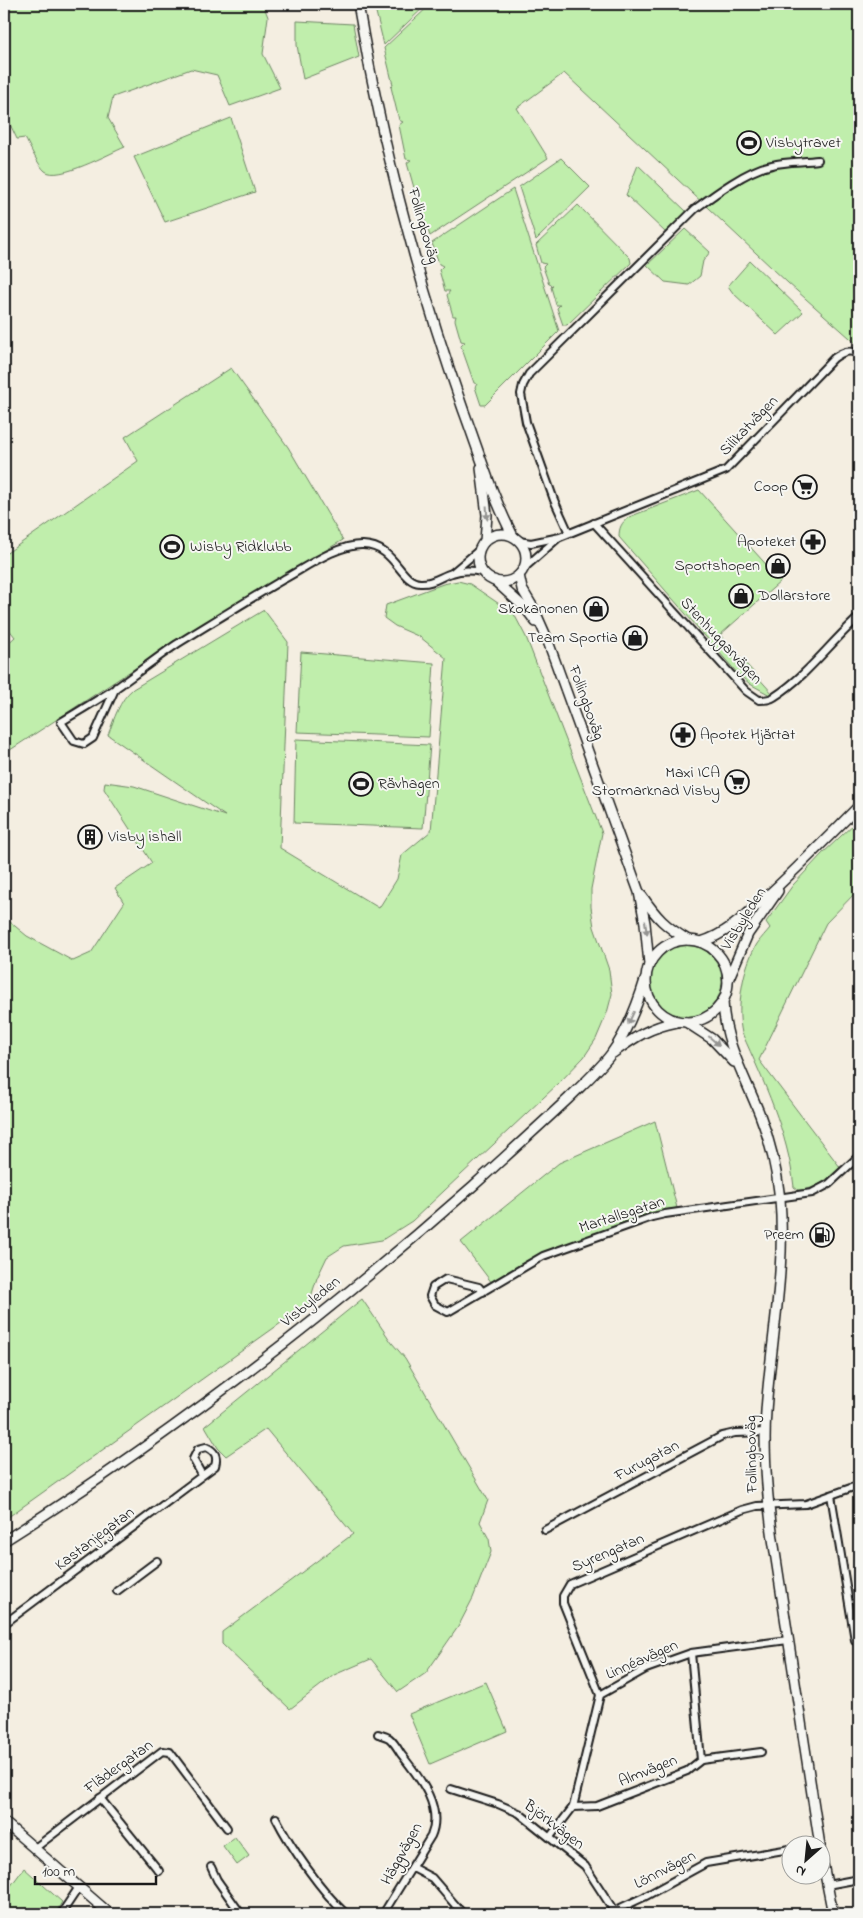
<svg xmlns="http://www.w3.org/2000/svg" width="863" height="1918" font-family="'Indie Flower',sans-serif">
<style>
.green{fill:#c0eeac;stroke:#6e8564}
.lines{fill:none;stroke-linecap:round;stroke-linejoin:round}
.street-casing{stroke:#1c1c1c;stroke-width:10}
.secondary-casing{stroke:#1c1c1c;stroke-width:12}
.street{stroke:#f6f6f2;stroke-width:6}
.secondary{stroke:#f6f6f2;stroke-width:9}
.oneway{fill:#949492}
.labels{text-anchor:middle;dominant-baseline:central;stroke-width:4;stroke-linejoin:round;paint-order:stroke}
.poi-label{font-size:16px;fill:#1c1c1c;stroke:#f6f6f2;text-anchor:end}
.street-label{font-size:16px;fill:#1c1c1c;stroke:#f6f6f2}
</style>
<rect width="100%" height="100%" fill="#f4eee1"/>
<filter id="ink" filterUnits="userSpaceOnUse"><feTurbulence type="fractalNoise" baseFrequency=".02" numOctaves="2"/><feDisplacementMap in="SourceGraphic" scale="10" xChannelSelector="R" yChannelSelector="G"/><feConvolveMatrix kernelMatrix="1 2 1 2 8 2 1 2 1" color-interpolation-filters="sRGB"/></filter>
<g filter="url(#ink)">
<!-- green -->
<g class="green">
<path d="M 4,4 L 263,4 L 268,17 L 263,54 L 280,88 L 230,106 L 217,75 L 191,69 L 113,97 L 108,118 L 125,147 C 110,153 58,182 45,171 C 38,165 30,147 25,138 L 17,139 L 7,118 L 4,121 Z"/>
<polygon points="374,4 427,4 384,45"/>
<polygon points="431,4 859,4 859,346 788,283 564,73 517,108 548,158 430,236 418,200 421,197 416,195 407,163 411,160 406,159 399,125 403,122 399,120 391,87 393,85 384,48"/>
<polygon points="297,21 353,24 359,57 303,79 297,45"/>
<polygon points="231,118 255,192 165,222 134,157"/>
<polygon points="561,158 590,187 536,240 519,187"/>
<polygon points="638,165 687,212 666,233 626,195"/>
<polygon points="513,189 559,331 485,405 481,405 475,387 477,384 474,383 461,346 465,342 461,341 455,320 456,316 453,316 447,295 450,291 445,291 439,270 443,266 439,264 432,243"/>
<polygon points="578,205 630,258 631,263 567,325 563,325 557,308 560,305 556,305 551,287 553,285 549,284 543,267 546,264 541,263 536,245"/>
<polygon points="685,229 710,252 703,261 700,276 689,285 665,282 647,265"/>
<polygon points="750,261 803,312 778,335 733,293 728,286"/>
<polygon points="231,368 288,447 343,540 218,614 4,754 4,647 15,637 4,623 4,555 138,461 125,437"/>
<path d="M 699,490 L 781,581 L 720,635 L 773,694 L 770,695 L 750,684 L 738,674 L 619,537 C 619,528 621,523 629,517 Z"/>
<path d="M 458,581 L 470,584 L 514,614 L 526,637 L 602,833 L 591,889 L 591,907 L 594,927 L 609,970 L 612,994 L 607,1013 L 596,1039 L 584,1057 L 559,1083 L 412,1221 L 382,1240 L 344,1246 L 327,1257 L 317,1278 L 309,1303 L 4,1520 L 4,917 L 27,936 L 73,961 L 91,953 L 124,903 L 115,888 L 152,863 L 104,789 L 105,782 L 134,786 L 225,816 L 108,735 C 114,720 119,700 133,689 L 264,610 L 288,642 L 280,848 L 379,908 L 397,879 L 402,855 L 431,831 L 446,658 L 420,637 L 395,626 L 384,618 L 386,605 L 443,584 Z"/>
<polygon points="301,652 434,663 429,737 297,732"/>
<polygon points="296,739 430,745 423,828 294,823"/>
<path d="M 859,819 L 859,889 L 826,923 L 759,1060 L 840,1167 C 828,1179 816,1190 798,1190 L 794,1187 C 788,1133 764,1082 742,1033 C 736,1007 743,966 757,944 C 761,938 766,933 770,928 L 766,922 L 793,885 L 822,854 Z"/>
<circle cx="686" cy="981" r="36"/>
<polygon points="655,1121 677,1208 662,1210 539,1254 492,1283 461,1242 559,1163"/>
<polygon points="362,1299 392,1343 405,1358 488,1500 480,1522 489,1539 491,1552 473,1598 458,1627 426,1673 398,1692 371,1659 334,1675 290,1709 222,1644 222,1632 353,1534 266,1429 226,1456 218,1448 205,1426"/>
<polygon points="486,1682 507,1731 430,1764 409,1714"/>
<polygon points="235,1837 249,1856 237,1865 223,1846"/>
<polygon points="24,1868 62,1902 55,1914 4,1914 4,1895"/>
</g>
<g class="lines">
<!-- street casing -->
<g class="street-casing">
<g id="street">
<path d="M 594,523 L 746,691 L 759,700 C 765,700 770,700 774,697 C 807,676 830,643 859,617"/>
<path d="M 569,533 L 554,500 L 526,422 L 521,394 L 523,385 L 529,374 L 695,209 C 715,194 747,170 772,165 C 786,161 803,162 818,160"/>
<path d="M 519,541 L 531,543 L 560,537 L 726,470 L 834,358 C 843,352 849,349 859,354"/>
<polyline points="523,569 557,539"/>
<polyline points="453,572 479,550"/>
<path d="M 116,687 L 93,738 L 84,744 L 74,741 L 61,722 C 79,711 98,700 116,688 C 136,674 156,658 177,644 C 213,622 248,600 284,579 C 306,567 338,544 363,545 C 396,546 399,582 420,583 C 433,584 441,576 452,573 C 463,569 472,570 482,572"/>
<polyline points="483,1292 479,1287 446,1279 433,1287 430,1296 435,1305 448,1312 543,1256 652,1217 665,1214 812,1193 829,1184 859,1156"/>
<polyline points="831,1495 855,1640 859,1645"/>
<polyline points="545,1530 722,1436 735,1433 766,1432"/>
<polyline points="117,1591 157,1561"/>
<path d="M 4,1624 L 215,1466 C 218,1456 215,1451 206,1447 L 198,1449 L 193,1459 L 202,1475"/>
<polyline points="691,1653 701,1760"/>
<polyline points="600,1695 563,1603 563,1596 570,1584 742,1510 757,1506 806,1504 859,1485"/>
<path d="M 378,1734 C 381,1735 386,1736 389,1738 C 394,1742 398,1749 401,1754 C 418,1776 444,1806 431,1836 L 383,1914"/>
<polyline points="451,1789 498,1804 519,1813 585,1866 616,1914"/>
<polyline points="100,1798 159,1871"/>
<polyline points="573,1807 597,1806 687,1771 701,1760 761,1752"/>
<path d="M 276,1818 C 291,1848 322,1892 346,1914"/>
<polyline points="550,1837 573,1807 600,1695 646,1669 691,1653 788,1640"/>
<polyline points="812,1846 820,1844"/>
<polyline points="35,1848 162,1751 170,1752 227,1828"/>
<polyline points="211,1867 217,1880 241,1914"/>
<polyline points="413,1868 432,1878 463,1914"/>
<polyline points="827,1885 859,1879"/>
<polyline points="614,1911 644,1897 706,1863 790,1849"/>
<polyline points="61,1914 79,1887"/>
</g>
</g>
<!-- secondary casing -->
<g class="secondary-casing">
<g id="secondary">
<path d="M 358,4 C 381,141 417,279 463,409 C 479,452 492,496 513,536"/>
<polyline points="481,468 487,515 485,541"/>
<circle cx="502" cy="558" r="24"/>
<polyline points="519,575 522,589 534,609 546,636 639,892 645,923 649,964"/>
<polyline points="494,580 526,609 536,622"/>
<path d="M 642,896 C 657,918 665,926 688,940"/>
<circle cx="687" cy="981" r="41"/>
<path d="M 701,942 C 727,934 746,915 766,897 C 798,868 828,837 859,806"/>
<polyline points="728,980 748,934 778,891"/>
<path d="M 723,1001 C 724,1043 745,1076 760,1115 C 770,1141 777,1171 780,1199 C 786,1270 771,1340 766,1411 C 763,1453 767,1496 773,1539 L 820,1846"/>
<polyline points="686,1022 712,1039 734,1062"/>
<path d="M 613,1053 C 635,1037 650,1027 677,1022"/>
<path d="M 4,1541 C 170,1436 326,1316 473,1186 C 505,1157 537,1128 569,1098 C 583,1084 599,1070 611,1054 C 627,1032 637,1006 645,980"/>
<polyline points="4,1822 110,1914"/>
<polyline points="820,1849 833,1914"/>
</g>
</g>
<!-- street -->
<use href="#street" class="street"/>
<!-- secondary -->
<use href="#secondary" class="secondary"/>
</g>
<!-- one-way arrows -->
<defs><path id="oneway-solid" d="M-6-.8H1V-3.2L6.5 0L1 3.2V.8H-6Z" transform="scale(1.25)"/></defs>
<g class="oneway">
<use href="#oneway-solid" transform="translate(487 513) rotate(87)"/>
<use href="#oneway-solid" transform="translate(646 928) rotate(82)"/>
<use href="#oneway-solid" transform="translate(631 1018) rotate(115)"/>
<use href="#oneway-solid" transform="translate(714 1041) rotate(41)"/>
</g>
</g>
<!-- icons -->
<defs>
<g id="stadium-ring" transform="scale(1.25)"><circle r="9.5" fill="#f6f6f2" stroke="#1c1c1c" stroke-width="1.5"/><path d="M0-5a6.5 5 0 1 0 0 10a6.5 5 0 1 0 0-10ZM-3.5-1.8h7v3.6h-7Z" fill="#1c1c1c"/></g>
<g id="supermarket-ring" transform="scale(1.25)"><circle r="9.5" fill="#f6f6f2" stroke="#1c1c1c" stroke-width="1.5"/><path d="M-6-5.5h2.5l.6 2H6L4.5 2H-2.5L-4.4-4H-6ZM-1.5 3.2a1.3 1.3 0 1 0 .1 0ZM3 3.2a1.3 1.3 0 1 0 .1 0Z" fill="#1c1c1c"/></g>
<g id="pharmacy-ring" transform="scale(1.25)"><circle r="9.5" fill="#f6f6f2" stroke="#1c1c1c" stroke-width="1.5"/><path d="M-2-6h4v4h4v4h-4v4h-4v-4h-4v-4h4Z" fill="#1c1c1c"/></g>
<g id="shop-ring" transform="scale(1.25)"><circle r="9.5" fill="#f6f6f2" stroke="#1c1c1c" stroke-width="1.5"/><path d="M-5-2.5h2.3a2.7 3.5 0 0 1 5.4 0H5L5.5 6h-11ZM-1.5-2.5h3a1.5 2.3 0 0 0-3 0Z" fill="#1c1c1c"/></g>
<g id="building-ring" transform="scale(1.25)"><circle r="9.5" fill="#f6f6f2" stroke="#1c1c1c" stroke-width="1.5"/><path d="M-4-6H4V6H1V3H-1V6H-4ZM-2.5-4.3h1.7v1.8h-1.7ZM.8-4.3h1.7v1.8H.8ZM-2.5-1h1.7V.8h-1.7ZM.8-1h1.7V.8H.8Z" fill="#1c1c1c"/></g>
<g id="fuel-ring" transform="scale(1.25)"><circle r="9.5" fill="#f6f6f2" stroke="#1c1c1c" stroke-width="1.5"/><path d="M-5.5-6h7V0h2V4h1.3V-2.5L3-4.5l.8-.8L6-3V5H2.5V1h-1V6h-7ZM-4.2-4.7v3.2H.2V-4.7Z" fill="#1c1c1c"/></g>
</defs>
<g fill-rule="evenodd">
<use href="#stadium-ring" x="749" y="143"/>
<use href="#supermarket-ring" x="805" y="487"/>
<use href="#pharmacy-ring" x="813" y="542"/>
<use href="#stadium-ring" x="172" y="547"/>
<use href="#shop-ring" x="778" y="566"/>
<use href="#shop-ring" x="741" y="596"/>
<use href="#shop-ring" x="596" y="609"/>
<use href="#shop-ring" x="635" y="638"/>
<use href="#pharmacy-ring" x="683" y="735"/>
<use href="#supermarket-ring" x="737" y="782"/>
<use href="#stadium-ring" x="361" y="784"/>
<use href="#building-ring" x="90" y="837"/>
<use href="#fuel-ring" x="822" y="1235"/>
</g>
<g class="labels">
<!-- poi labels -->
<g class="poi-label">
<text x="766" y="143" text-anchor="start">Visbytravet</text>
<text x="788" y="487">Coop</text>
<text x="796" y="542">Apoteket</text>
<text x="190" y="547" text-anchor="start">Wisby Ridklubb</text>
<text x="760" y="566">Sportshopen</text>
<text x="758" y="596" text-anchor="start">Dollarstore</text>
<text x="578" y="609">Skokanonen</text>
<text x="618" y="638">Team Sportia</text>
<text x="700" y="735" text-anchor="start">Apotek Hjärtat</text>
<text x="720" y="773">Maxi ICA<tspan x="720" dy="18">Stormarknad Visby</tspan></text>
<text x="378" y="784" text-anchor="start">Rävhagen</text>
<text x="108" y="837" text-anchor="start">Visby ishall</text>
<text x="804" y="1235">Preem</text>
</g>
<!-- street labels -->
<g class="street-label">
<text transform="translate(423 226) rotate(74)">Follingboväg</text>
<text transform="translate(749 426) rotate(-46)">Silikatvägen</text>
<text transform="translate(721 641) rotate(47)">Stenhuggarvägen</text>
<text transform="translate(586 703) rotate(70)">Follingboväg</text>
<text transform="translate(744 919) rotate(-58)">Visbyleden</text>
<text transform="translate(622 1215) rotate(-18)">Martallsgatan</text>
<text transform="translate(311 1302) rotate(-39)">Visbyleden</text>
<text transform="translate(752 1454) rotate(-91)">Follingboväg</text>
<text transform="translate(647 1461) rotate(-28)">Furugatan</text>
<text transform="translate(95 1539) rotate(-37)">Kastanjegatan</text>
<text transform="translate(608 1553) rotate(-23)">Syrengatan</text>
<text transform="translate(642 1660) rotate(-24)">Linnéavägen</text>
<text transform="translate(119 1767) rotate(-36)">Flädergatan</text>
<text transform="translate(648 1771) rotate(-22)">Almvägen</text>
<text transform="translate(554 1825) rotate(37)">Björkvägen</text>
<text transform="translate(402 1854) rotate(-61)">Häggvägen</text>
<text transform="translate(665 1870) rotate(-27)">Lönnvägen</text>
</g>
</g>
<!-- margin -->
<rect width="863" height="1918" fill="none" stroke="#f6f6f2" stroke-width="20"/>
<rect x="10" y="10" width="843" height="1898" fill="none" stroke="#1c1c1c" stroke-width="2" filter="url(#ink)"/>
<!-- north arrow -->
<g transform="translate(806 1860) rotate(207)"><circle r="24" fill="#f6f6f2" stroke="#9f9f9c"/>
<path d="M0-4L9 19L0 12L-9 19Z" fill="#1c1c1c"/>
<text y="-8" font-size="14" font-weight="bold" text-anchor="middle" fill="#1c1c1c">N</text>
</g>
<!-- scale -->
<path d="M35 1876v8h121v-8" fill="none" stroke="#1c1c1c" stroke-width="2.5"/>
<text x="42" y="1876" font-size="15" fill="#1c1c1c" stroke="#f6f6f2" stroke-width="4" paint-order="stroke">100 m</text>
</svg>
